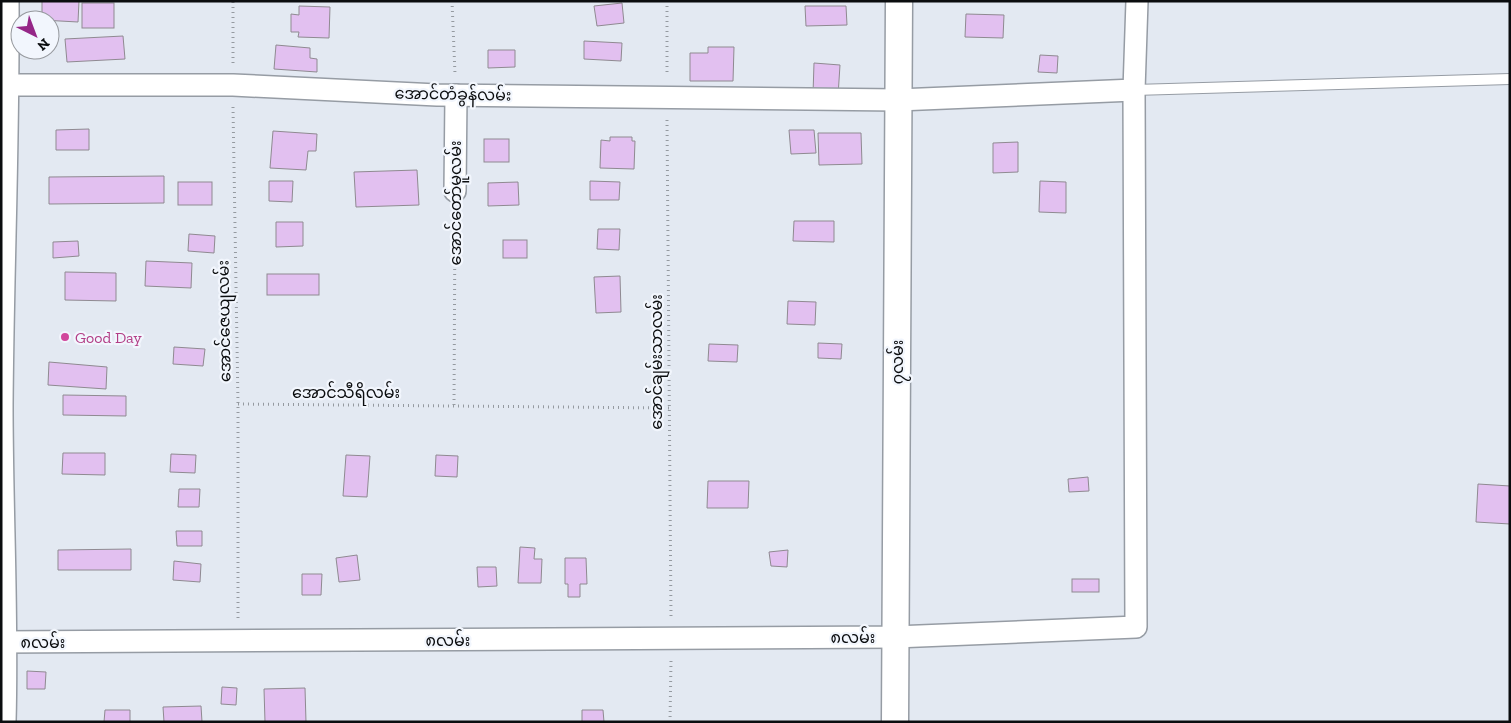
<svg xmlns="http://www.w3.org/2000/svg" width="1511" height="723" font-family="'Zilla Slab','Noto Sans Myanmar',serif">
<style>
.building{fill:#e2c0f0;stroke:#8f8a91}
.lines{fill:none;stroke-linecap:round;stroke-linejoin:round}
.service-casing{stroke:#969ca4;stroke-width:12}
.minor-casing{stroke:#969ca4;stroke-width:24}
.tertiary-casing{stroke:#969ca4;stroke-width:29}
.path{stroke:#959aa0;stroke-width:3;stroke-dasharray:1 4;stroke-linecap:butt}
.service{stroke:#fff;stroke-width:10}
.minor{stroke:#fff;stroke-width:21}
.tertiary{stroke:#fff;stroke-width:26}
.hotel-dot{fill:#d1479c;stroke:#f2f6fd;stroke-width:2}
.labels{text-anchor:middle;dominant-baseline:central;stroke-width:4.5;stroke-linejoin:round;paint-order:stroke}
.street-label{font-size:16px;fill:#0b0d0f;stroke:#f2f6fd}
.hotel-label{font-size:16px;fill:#b23c85;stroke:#f2f6fd;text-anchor:start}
</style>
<rect width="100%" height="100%" fill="#e3e9f2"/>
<!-- building -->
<g class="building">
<polygon points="42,1 79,1 78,22 42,20"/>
<rect x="82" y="3" width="32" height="25"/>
<polygon points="622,3 624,23 597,26 594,6"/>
<polygon points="299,6 330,7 329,38 298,37 299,32 291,32 291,14 299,15"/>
<polygon points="805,6 846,6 847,25 806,26"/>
<polygon points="966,14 1004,15 1003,38 965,37"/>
<polygon points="123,36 125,59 67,62 65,39"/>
<polygon points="584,41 622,43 621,61 584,59"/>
<polygon points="276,45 310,48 310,58 317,59 317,72 274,69"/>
<polygon points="708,47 734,47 733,81 690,81 690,53 708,53"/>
<polygon points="488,50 515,50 515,67 488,68"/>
<polygon points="1040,55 1058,56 1057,73 1038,72"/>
<polygon points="814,63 840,65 838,96 813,94"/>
<polygon points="89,129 89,150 56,150 56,130"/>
<polygon points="789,130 814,130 816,153 791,154"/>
<polygon points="273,131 317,134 316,151 308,151 306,170 270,168"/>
<polygon points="818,133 861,133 862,164 819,165"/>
<polygon points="610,137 632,137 632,141 635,141 634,169 600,168 601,140 610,141"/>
<rect x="484" y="139" width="25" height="23"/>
<polygon points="1018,142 1018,172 993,173 993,143"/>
<polygon points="417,170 419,205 356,207 354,172"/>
<polygon points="164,176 164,203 49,204 49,177"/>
<polygon points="269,181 293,181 292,202 269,201"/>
<polygon points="590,181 620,182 619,200 590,200"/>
<polygon points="1040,181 1066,182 1066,213 1039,212"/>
<rect x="178" y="182" width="34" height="23"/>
<polygon points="518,182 519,205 488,206 488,183"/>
<polygon points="794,221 834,221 834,242 793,241"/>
<polygon points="276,222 303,222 303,246 276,247"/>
<polygon points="598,229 620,229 619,250 597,249"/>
<polygon points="189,234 215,236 214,253 188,251"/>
<rect x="503" y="240" width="24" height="18"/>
<polygon points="78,241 79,256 53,258 53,242"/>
<polygon points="146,261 192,263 191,288 145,286"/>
<polygon points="65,272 116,273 116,301 65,300"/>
<rect x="267" y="274" width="52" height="21"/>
<polygon points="620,276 621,312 596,313 594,277"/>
<polygon points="788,301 816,302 815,325 787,324"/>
<polygon points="818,343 842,344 841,359 818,358"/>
<polygon points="709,344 738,345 737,362 708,361"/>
<polygon points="174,347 205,349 203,366 173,364"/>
<polygon points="49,362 107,367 106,389 48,385"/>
<polygon points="63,395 126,396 126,416 63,415"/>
<polygon points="63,453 105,453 105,475 62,474"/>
<polygon points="171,454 196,455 195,473 170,472"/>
<polygon points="346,455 370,456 367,497 343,496"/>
<polygon points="436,455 458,456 457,477 435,476"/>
<polygon points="1088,477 1089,491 1069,492 1068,479"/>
<polygon points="708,481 749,481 748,508 707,508"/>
<polygon points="1478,484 1510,486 1510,524 1476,522"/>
<polygon points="179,489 200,489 199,507 178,507"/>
<polygon points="176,531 202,531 202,546 177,546"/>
<polygon points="520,547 535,548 534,559 542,559 541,583 518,583"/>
<polygon points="131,549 131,570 58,570 58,550"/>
<polygon points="788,550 787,567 771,566 769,552"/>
<polygon points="357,555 360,580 339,582 336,558"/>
<polygon points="565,558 586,558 587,584 580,584 580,597 568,597 568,584 565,584"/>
<polygon points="174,561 201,564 200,582 173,580"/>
<polygon points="477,567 496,567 497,586 478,587"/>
<polygon points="302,574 322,574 321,595 302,595"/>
<rect x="1072" y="579" width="27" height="13"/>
<polygon points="27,671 46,672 45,689 27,689"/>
<polygon points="222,687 237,688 236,705 221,704"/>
<polygon points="305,688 306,722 265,722 264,689"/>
<polygon points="201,706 202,722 164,722 163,707"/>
<polygon points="105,710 130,710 130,722 104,722"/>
<polygon points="582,710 603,710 604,722 582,722"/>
</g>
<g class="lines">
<!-- service casing -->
<g class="service-casing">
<polyline id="service" points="1134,90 1510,79"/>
</g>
<!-- minor casing -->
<g class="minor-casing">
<g id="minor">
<polyline points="8,85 233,85 437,95 898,100 1134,90 1137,1"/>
<polyline points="455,191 456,95"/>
<polyline points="1,642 895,637 1136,627 1134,90"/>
<path d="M 5,722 C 8,616 2,511 2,405 C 3,270 9,136 8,1"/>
</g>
</g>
<!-- tertiary casing -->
<g class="tertiary-casing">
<polyline id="tertiary" points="895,722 899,1"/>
</g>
<!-- path -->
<g class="path">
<polyline points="452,1 455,74"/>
<polyline points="667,1 667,76"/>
<polyline points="233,63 233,1"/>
<polyline points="233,107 238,404 238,621"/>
<polyline points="667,120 671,616"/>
<polyline points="238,404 669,408"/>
<polyline points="454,405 455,211"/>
<polyline points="670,722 671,660"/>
</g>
<!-- service -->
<use href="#service" class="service"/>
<!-- minor -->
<use href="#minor" class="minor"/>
<!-- tertiary -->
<use href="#tertiary" class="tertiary"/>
</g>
<!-- markers -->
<circle class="hotel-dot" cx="65" cy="337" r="5"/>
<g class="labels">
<!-- street labels -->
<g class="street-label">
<text transform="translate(453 94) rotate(1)">အောင်တံခွန်လမ်း</text>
<text transform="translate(455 203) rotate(-90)">အောင်တော်မူလမ်း</text>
<text transform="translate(224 321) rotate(-91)">အောင်ဇေယျလမ်း</text>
<text transform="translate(656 362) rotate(-90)">အောင်ချမ်းသာလမ်း</text>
<text transform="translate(897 362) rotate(-90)">၇လမ်း</text>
<text x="346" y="392">အောင်သီရိလမ်း</text>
<text x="853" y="637">၈လမ်း</text>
<text x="448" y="640">၈လမ်း</text>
<text x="43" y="642">၈လမ်း</text>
</g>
<!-- hotel labels -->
<g class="hotel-label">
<text x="75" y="337">Good Day</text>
</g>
</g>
<!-- border -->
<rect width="1511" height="723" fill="none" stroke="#0b0d0f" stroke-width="5"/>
<!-- north arrow -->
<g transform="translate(35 35) rotate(138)"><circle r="24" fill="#f2f6fd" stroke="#96999e"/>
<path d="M0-4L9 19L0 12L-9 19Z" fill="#952687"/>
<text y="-8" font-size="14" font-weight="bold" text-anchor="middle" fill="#0b0d0f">N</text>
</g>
</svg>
